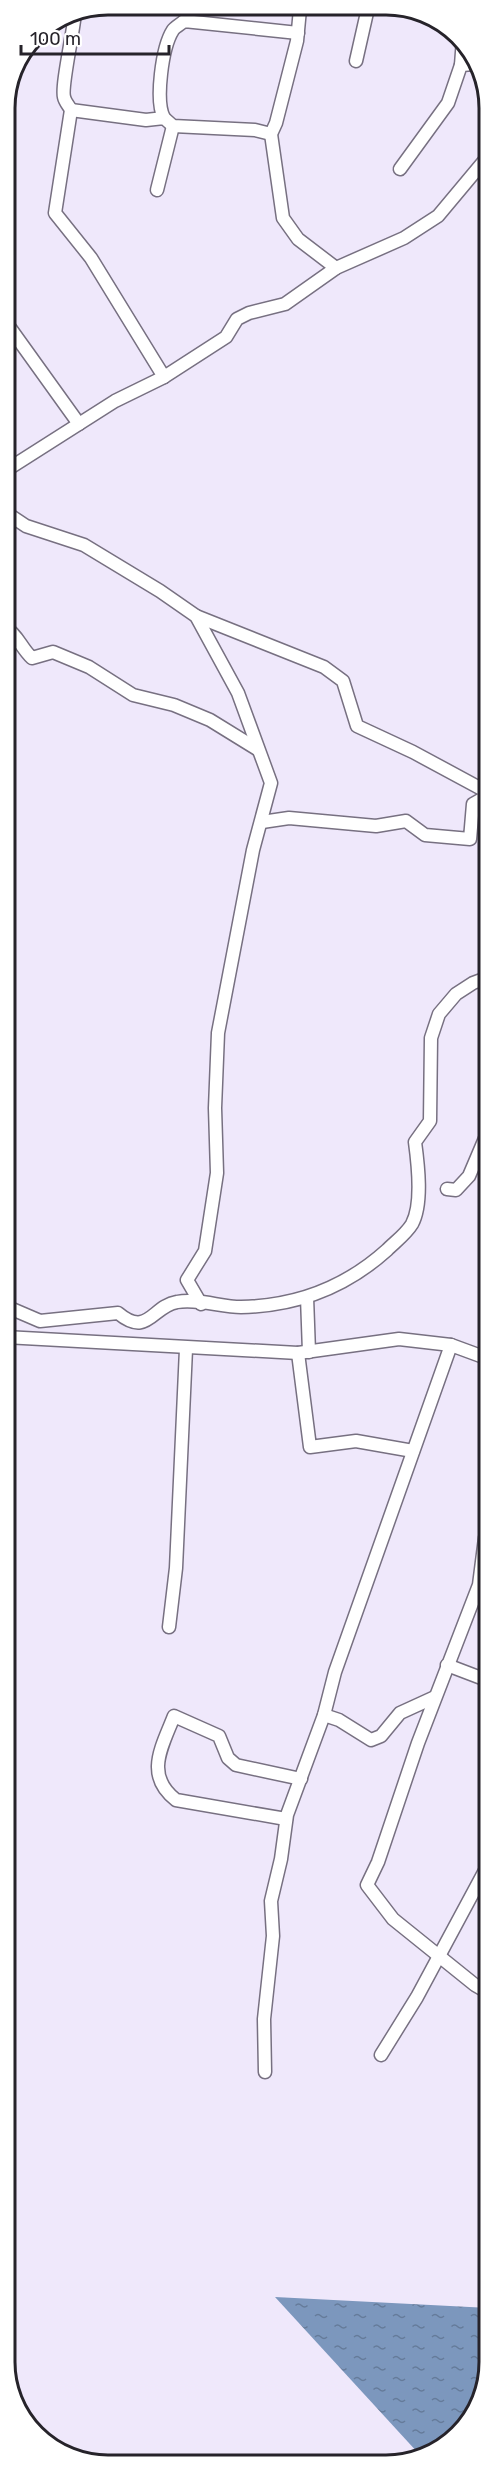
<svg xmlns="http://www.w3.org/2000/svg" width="494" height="2470" font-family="Rubik,sans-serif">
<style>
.water{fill:url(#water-ripples)}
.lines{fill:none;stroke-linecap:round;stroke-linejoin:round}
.minor-casing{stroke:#777081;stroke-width:15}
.minor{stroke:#fff;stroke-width:12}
.rim{fill:none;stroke:#26232a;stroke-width:3}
</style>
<defs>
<pattern id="water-ripples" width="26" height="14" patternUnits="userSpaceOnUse" patternTransform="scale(1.5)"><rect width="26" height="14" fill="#7c97bd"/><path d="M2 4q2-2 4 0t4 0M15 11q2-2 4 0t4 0" fill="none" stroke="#657b9a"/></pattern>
</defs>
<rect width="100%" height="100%" fill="#efe8fb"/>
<!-- water -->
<polygon class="water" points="275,2297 489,2308 489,2369 464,2431 419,2454"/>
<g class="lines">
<!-- minor casing -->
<g class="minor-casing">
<g id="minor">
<polyline points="300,9 297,41 276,123 271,134 283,218 298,239 336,268"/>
<path d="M 75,12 C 74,30 61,86 64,97 C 65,102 69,106 71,110 L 55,213 L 91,258 L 164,377"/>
<polyline points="356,61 368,8"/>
<polyline points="461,65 463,39"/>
<polyline points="71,110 146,120 164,118 173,126 255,130 271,134"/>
<path d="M 164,118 C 155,101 162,47 173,30 C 175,27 181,24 184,21 L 298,33"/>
<polyline points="400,169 448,103 461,65 475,64"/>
<polyline points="157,190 173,126"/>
<polyline points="5,321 79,424"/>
<polyline points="5,471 115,401 164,377 226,337 237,319 249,313 285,304 336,268 404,238 438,216 489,155"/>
<polyline points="5,512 26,526 84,545 160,591 196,616 238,693 271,783 253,850 218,1033 215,1108 217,1173 205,1251 187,1280 201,1304"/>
<polyline points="196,616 324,667 343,681 357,726 413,752 489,793"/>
<path d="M 5,627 C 18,635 21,648 32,658 L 53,652 L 89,667 L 133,695 L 174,705 L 210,720 L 257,749"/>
<polyline points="262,822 289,818 376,826 406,821 425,835 470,839 473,804 489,795"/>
<polyline points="447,1189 456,1190 469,1176 489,1129"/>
<polyline points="307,1297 309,1352"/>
<path d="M 5,1306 L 40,1321 L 118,1313 C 148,1338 152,1306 177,1302 C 197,1298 221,1307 241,1307 C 296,1306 346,1287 387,1250 C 395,1242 406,1234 412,1224 C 423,1204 418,1164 415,1142 L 430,1121 L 431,1038 L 439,1014 L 456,994 L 473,983 L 489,977"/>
<polyline points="5,1337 298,1353 399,1339 451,1345 489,1359"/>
<polyline points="298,1353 310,1447 356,1441 413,1451"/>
<polyline points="489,1531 485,1538 479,1585 418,1743 378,1862 367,1885 393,1919 475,1985 489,1993"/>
<polyline points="169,1627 176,1568 186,1349"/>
<polyline points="447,1665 489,1681"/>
<polyline points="324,1715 339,1720 371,1740 381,1736 400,1713 435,1697"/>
<path d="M 286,1819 L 176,1800 C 144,1775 162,1747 174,1716 L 219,1736 L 228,1758 L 236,1765 L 301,1779"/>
<polyline points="381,2055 417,1997 489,1863"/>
<polyline points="265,2072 264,2019 273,1936 271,1901 281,1859 287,1815 324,1715 335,1672 451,1345"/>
</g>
</g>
<!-- minor -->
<use href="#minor" class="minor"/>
</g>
<!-- crop -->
<path d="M0 0H494V2470H0ZM108 15H386A93 93 0 0 1 479 108V2362A93 93 0 0 1 386 2455H108A93 93 0 0 1 15 2362V108A93 93 0 0 1 108 15Z" fill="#fff" fill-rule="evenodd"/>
<path class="rim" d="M108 15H386A93 93 0 0 1 479 108V2362A93 93 0 0 1 386 2455H108A93 93 0 0 1 15 2362V108A93 93 0 0 1 108 15Z"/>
<!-- scale -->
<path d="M21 45v9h148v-9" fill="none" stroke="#26232a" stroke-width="3"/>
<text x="30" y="45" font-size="18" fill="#26232a" stroke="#ffffff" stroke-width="4.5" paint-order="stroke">100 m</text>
</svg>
